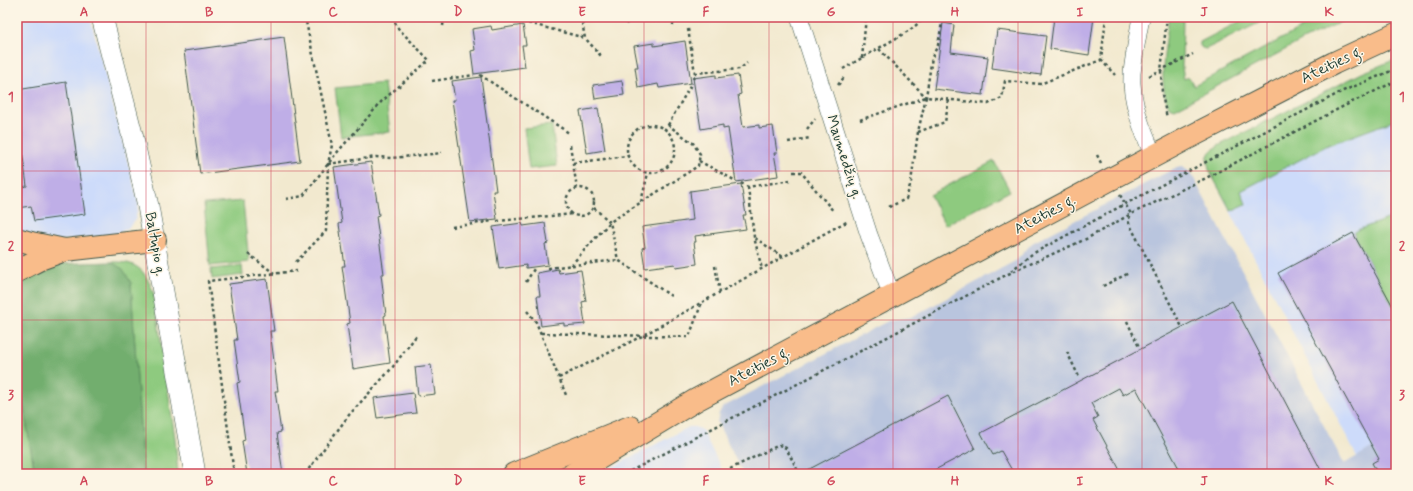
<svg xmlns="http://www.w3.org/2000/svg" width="1413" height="491" font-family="Mynerve,sans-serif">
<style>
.built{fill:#cddbfa}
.industrial{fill:#b9c5de}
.green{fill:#8eca7f;stroke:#56845a}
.forest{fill:#72ae6e;stroke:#487651}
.building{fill:#bfaee7}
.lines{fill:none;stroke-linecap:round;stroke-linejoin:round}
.minor-casing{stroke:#3f574b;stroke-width:18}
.tertiary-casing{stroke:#3f574b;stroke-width:22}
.primary-casing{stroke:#3f574b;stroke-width:24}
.trunk-casing{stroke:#3f574b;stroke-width:24}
.path{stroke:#3f574b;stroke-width:2.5;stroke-dasharray:3 3;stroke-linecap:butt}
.minor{stroke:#fff;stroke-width:17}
.tertiary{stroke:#fff;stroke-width:21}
.primary{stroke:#f9bc8a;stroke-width:22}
.trunk{stroke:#f9bc8a;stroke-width:22}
.grid{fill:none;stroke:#d1495b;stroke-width:1;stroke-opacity:0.55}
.labels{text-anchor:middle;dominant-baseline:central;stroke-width:3;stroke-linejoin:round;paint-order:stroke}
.street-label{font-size:15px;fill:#1f3d34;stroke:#fcf5e5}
.neatline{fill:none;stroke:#d1495b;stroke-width:1.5}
.grid-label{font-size:13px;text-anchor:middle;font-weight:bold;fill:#d1495b}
</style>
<rect width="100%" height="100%" fill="#fcf5e5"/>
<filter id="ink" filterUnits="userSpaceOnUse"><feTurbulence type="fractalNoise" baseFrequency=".025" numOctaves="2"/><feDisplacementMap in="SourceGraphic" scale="8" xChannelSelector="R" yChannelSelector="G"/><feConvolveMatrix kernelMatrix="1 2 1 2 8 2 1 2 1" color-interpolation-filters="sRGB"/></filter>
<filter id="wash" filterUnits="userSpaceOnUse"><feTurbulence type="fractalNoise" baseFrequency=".012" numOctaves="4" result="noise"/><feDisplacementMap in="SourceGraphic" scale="16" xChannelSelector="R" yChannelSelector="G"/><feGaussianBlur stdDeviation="0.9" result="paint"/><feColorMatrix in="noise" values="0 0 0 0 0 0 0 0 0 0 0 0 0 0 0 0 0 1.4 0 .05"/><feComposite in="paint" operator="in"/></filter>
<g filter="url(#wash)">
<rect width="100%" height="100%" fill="#f2e9cf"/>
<!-- built -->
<g class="built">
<polygon points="17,17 90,17 139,205 135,220 129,227 116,235 57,241 17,233"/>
<polygon points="1396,59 1396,434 1357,457 1209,170 1207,158 1210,152 1218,146 1362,73"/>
<polygon points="689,427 695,427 702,430 724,474 599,474"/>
</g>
<!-- industrial -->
<polygon class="industrial" points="1182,167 1187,170 1192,175 1344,464 1396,434 1396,474 743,474 717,422 719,413 723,407 890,320 912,317 1017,260 1032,243 1175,168"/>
<!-- green -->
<g class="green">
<path d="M 1169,17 L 1183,17 L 1182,68 L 1184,79 L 1189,77 L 1194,86 L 1322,17 L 1351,17 L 1305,39 L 1175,109 L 1169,107 C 1157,83 1166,43 1169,17 Z"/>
<polygon points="1248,17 1271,17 1206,49 1202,48 1200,46 1200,42"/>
<polygon points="1396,59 1396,120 1328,145 1241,191 1246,204 1231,211 1209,170 1207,158 1210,152 1218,146 1362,73"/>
<polygon points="384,83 390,132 341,137 335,88"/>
<polygon points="552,125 557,166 529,169 524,128"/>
<polygon points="994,161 1010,191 945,225 930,195"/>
<polygon points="243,201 249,262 210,266 204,204"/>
<polygon points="1396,216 1396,312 1353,233 1357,230"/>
<path d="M 111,262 C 138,261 145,270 154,294 L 175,438 L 178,474 L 143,474 L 131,283 Z"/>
<polygon points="242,266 243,275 212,279 211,269"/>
<polygon points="17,367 35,474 22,474 17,440"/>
</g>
<!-- forest -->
<polygon class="forest" points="111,262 123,269 131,283 143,474 35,474 17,367 17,284 24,278 53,264"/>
<g id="blocks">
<!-- building -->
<g class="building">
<polygon points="1054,17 1094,17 1089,55 1050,49"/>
<polygon points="943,23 954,25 951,52 988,57 983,95 934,89"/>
<polygon points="523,25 526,45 522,45 525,67 474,74 471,51 475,50 472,29 491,26 492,30"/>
<polygon points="997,30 1046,36 1041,75 992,68"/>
<polygon points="284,37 300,161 200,174 184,51"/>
<polygon points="685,41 691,83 659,88 658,84 638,88 635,67 638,67 634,46 654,43 654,46"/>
<polygon points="716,75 716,78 738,75 741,94 738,95 743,127 759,125 759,128 773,126 777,153 774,153 778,176 736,182 728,128 723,129 723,125 701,129 693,78"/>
<polygon points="481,77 496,191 493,191 497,219 470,222 452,100 455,100 452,81"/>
<polygon points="622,81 624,95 595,99 593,85"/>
<polygon points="66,82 85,214 34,221 31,206 17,208 17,188 27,186 17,114 17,90"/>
<polygon points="598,108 605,150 587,153 580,111"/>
<polygon points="371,162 379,215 376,216 384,274 381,274 386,315 384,316 390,363 353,369 347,324 350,323 342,266 345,266 339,224 342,223 334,167"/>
<polygon points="741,184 746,215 743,215 746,229 695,236 696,242 694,242 697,264 676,267 675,264 645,268 642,248 645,247 642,227 693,220 690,191"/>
<polygon points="522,223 523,226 545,223 548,243 545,244 548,265 526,268 526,265 499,269 493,227"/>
<polygon points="1353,233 1396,312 1396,474 1378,474 1372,463 1379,459 1278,273"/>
<polygon points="558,269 559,273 581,270 586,301 582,302 585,324 564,326 564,323 541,326 537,296 540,296 537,273"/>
<polygon points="267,279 274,331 270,331 278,391 275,391 281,432 277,433 283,474 247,474 242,441 245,440 237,383 240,382 234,340 237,340 229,284"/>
<polygon points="1232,301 1323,474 1182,474 1136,388 1123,395 1119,388 1091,403 1098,417 1093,420 1122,474 1014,474 1001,451 993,455 981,433"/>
<polygon points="431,365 435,394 418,396 415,367"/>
<polygon points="413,393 416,413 377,418 374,398"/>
<polygon points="948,396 975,449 927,474 800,474"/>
</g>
</g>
</g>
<g filter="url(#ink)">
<use href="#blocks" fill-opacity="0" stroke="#3f574b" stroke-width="1"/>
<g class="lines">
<!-- minor casing -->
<g class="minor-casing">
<g id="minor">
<polyline points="799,17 869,235 892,296"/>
<path d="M 1141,17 C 1138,35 1134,54 1132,73 C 1130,100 1143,132 1154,157"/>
</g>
</g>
<!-- tertiary casing -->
<g class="tertiary-casing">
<polyline id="tertiary" points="102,17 132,134 148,206 195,474"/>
</g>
<!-- primary casing -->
<g class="primary-casing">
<g id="primary">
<polyline points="514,474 630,427"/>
<polyline points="573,474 696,400 1186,139 1334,63 1396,34"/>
</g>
</g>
<!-- trunk casing -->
<g class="trunk-casing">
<g id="trunk">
<polyline points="17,239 31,243 65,250"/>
<polyline points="17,271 40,259 65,250 155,240"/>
</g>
</g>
<!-- path -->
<g class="path">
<polyline points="505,17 585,38"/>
<polyline points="581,17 585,38 601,56"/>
<polyline points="622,17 629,26"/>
<polyline points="1167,17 1161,71 1162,94 1167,118"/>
<polyline points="673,25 674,17"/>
<polyline points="443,26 444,17"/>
<polyline points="688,29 695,73"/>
<polyline points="879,49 926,97 932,57 938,45 943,17"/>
<polyline points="862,58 866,17"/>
<polyline points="1101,60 1115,75"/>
<polyline points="843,69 910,30 926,17"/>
<polyline points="480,75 569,133"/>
<polyline points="1149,76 1193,54"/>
<polyline points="693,79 695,73 740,69 747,63"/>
<polyline points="432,81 474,75"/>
<polyline points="838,85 845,76"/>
<polyline points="860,120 926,97 988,104 1002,98 1005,81 1040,84 1101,60 1106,17"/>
<circle cx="651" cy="149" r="24"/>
<polyline points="668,125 692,83"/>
<polyline points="807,129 815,119"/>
<polyline points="918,132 945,122 949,100"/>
<polyline points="788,142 810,138"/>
<polyline points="570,145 577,188"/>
<polyline points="1097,155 1101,163"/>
<polyline points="699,161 736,181"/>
<polyline points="573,163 627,156"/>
<polyline points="328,164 376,157 392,158 442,153"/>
<polyline points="793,172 801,172 834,212"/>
<polyline points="741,183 748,187 790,180"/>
<polyline points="748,187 754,237 762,269"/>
<circle cx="580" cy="202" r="14"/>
<polyline points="1120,195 1131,214 1128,221 1182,327"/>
<polyline points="286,199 303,196 335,155 382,101 429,60 397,27 393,17"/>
<polyline points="641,202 648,173"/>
<polyline points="889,207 906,199 911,182 918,132 926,97"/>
<polyline points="594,208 610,222 618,260"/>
<polyline points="497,221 573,214"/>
<polyline points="452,227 493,221"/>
<polyline points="755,238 783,257"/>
<polyline points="248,254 274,273"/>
<polyline points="296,262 326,231 328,164 332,145 305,17"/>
<polyline points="571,265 610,222 698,166 700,154 693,143 668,125 665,129"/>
<polyline points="715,266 720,292"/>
<polyline points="548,268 618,260 671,296"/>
<polyline points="1011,271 1032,254 1125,204 1343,91 1396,69"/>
<polyline points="526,282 534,269 536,269"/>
<polyline points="1103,286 1129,273"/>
<polyline points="527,311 536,322 566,395"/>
<polyline points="1127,321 1140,349"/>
<polyline points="541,333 689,337 702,302"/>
<polyline points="1067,352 1079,377 1080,376"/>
<polyline points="559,378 642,336 838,226 847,222"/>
<polyline points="730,469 779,445 786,448 799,473"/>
<polyline points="234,474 208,281 297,271"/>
<polyline points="305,474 349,415 392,368 416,336"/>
<polyline points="625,474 1008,274 1086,239 1131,214 1206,178 1346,105 1396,81"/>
</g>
<!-- minor -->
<use href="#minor" class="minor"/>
<!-- tertiary -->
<use href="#tertiary" class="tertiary"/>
<!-- primary -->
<use href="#primary" class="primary"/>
<!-- trunk -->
<use href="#trunk" class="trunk"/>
</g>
</g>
<!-- grid -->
<path class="grid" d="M 146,17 L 146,474M 271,17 L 271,474M 395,17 L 395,474M 520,17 L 520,474M 644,17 L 644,474M 769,17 L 769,474M 893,17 L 893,474M 1018,17 L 1018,474M 1142,17 L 1142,474M 1267,17 L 1267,474M 17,171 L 1396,171M 17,320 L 1396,320"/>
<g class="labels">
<!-- street labels -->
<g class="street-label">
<text transform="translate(1332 65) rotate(-26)">Ateities g.</text>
<text transform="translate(844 157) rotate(72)">Maumedžių g.</text>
<text transform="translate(1045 215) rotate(-28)">Ateities g.</text>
<text transform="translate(155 244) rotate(80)">Baltupio g.</text>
<text transform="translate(759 367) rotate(-28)">Ateities g.</text>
</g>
</g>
<!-- margin -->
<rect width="1413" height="491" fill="none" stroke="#fcf5e5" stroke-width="44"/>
<rect x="22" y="22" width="1369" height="447" class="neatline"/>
<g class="grid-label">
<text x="84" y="16">A</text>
<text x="209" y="16">B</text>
<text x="333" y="16">C</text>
<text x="458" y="16">D</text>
<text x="582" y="16">E</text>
<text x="706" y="16">F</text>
<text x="831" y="16">G</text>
<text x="955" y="16">H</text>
<text x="1080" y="16">I</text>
<text x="1204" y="16">J</text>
<text x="1329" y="16">K</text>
<text x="11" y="101">1</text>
<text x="1402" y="101">1</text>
<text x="11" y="250">2</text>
<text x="1402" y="250">2</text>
<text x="11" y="399">3</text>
<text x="1402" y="399">3</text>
<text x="84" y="485">A</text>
<text x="209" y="485">B</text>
<text x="333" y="485">C</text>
<text x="458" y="485">D</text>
<text x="582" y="485">E</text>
<text x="706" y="485">F</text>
<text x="831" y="485">G</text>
<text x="955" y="485">H</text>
<text x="1080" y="485">I</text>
<text x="1204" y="485">J</text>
<text x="1329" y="485">K</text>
</g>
</svg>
